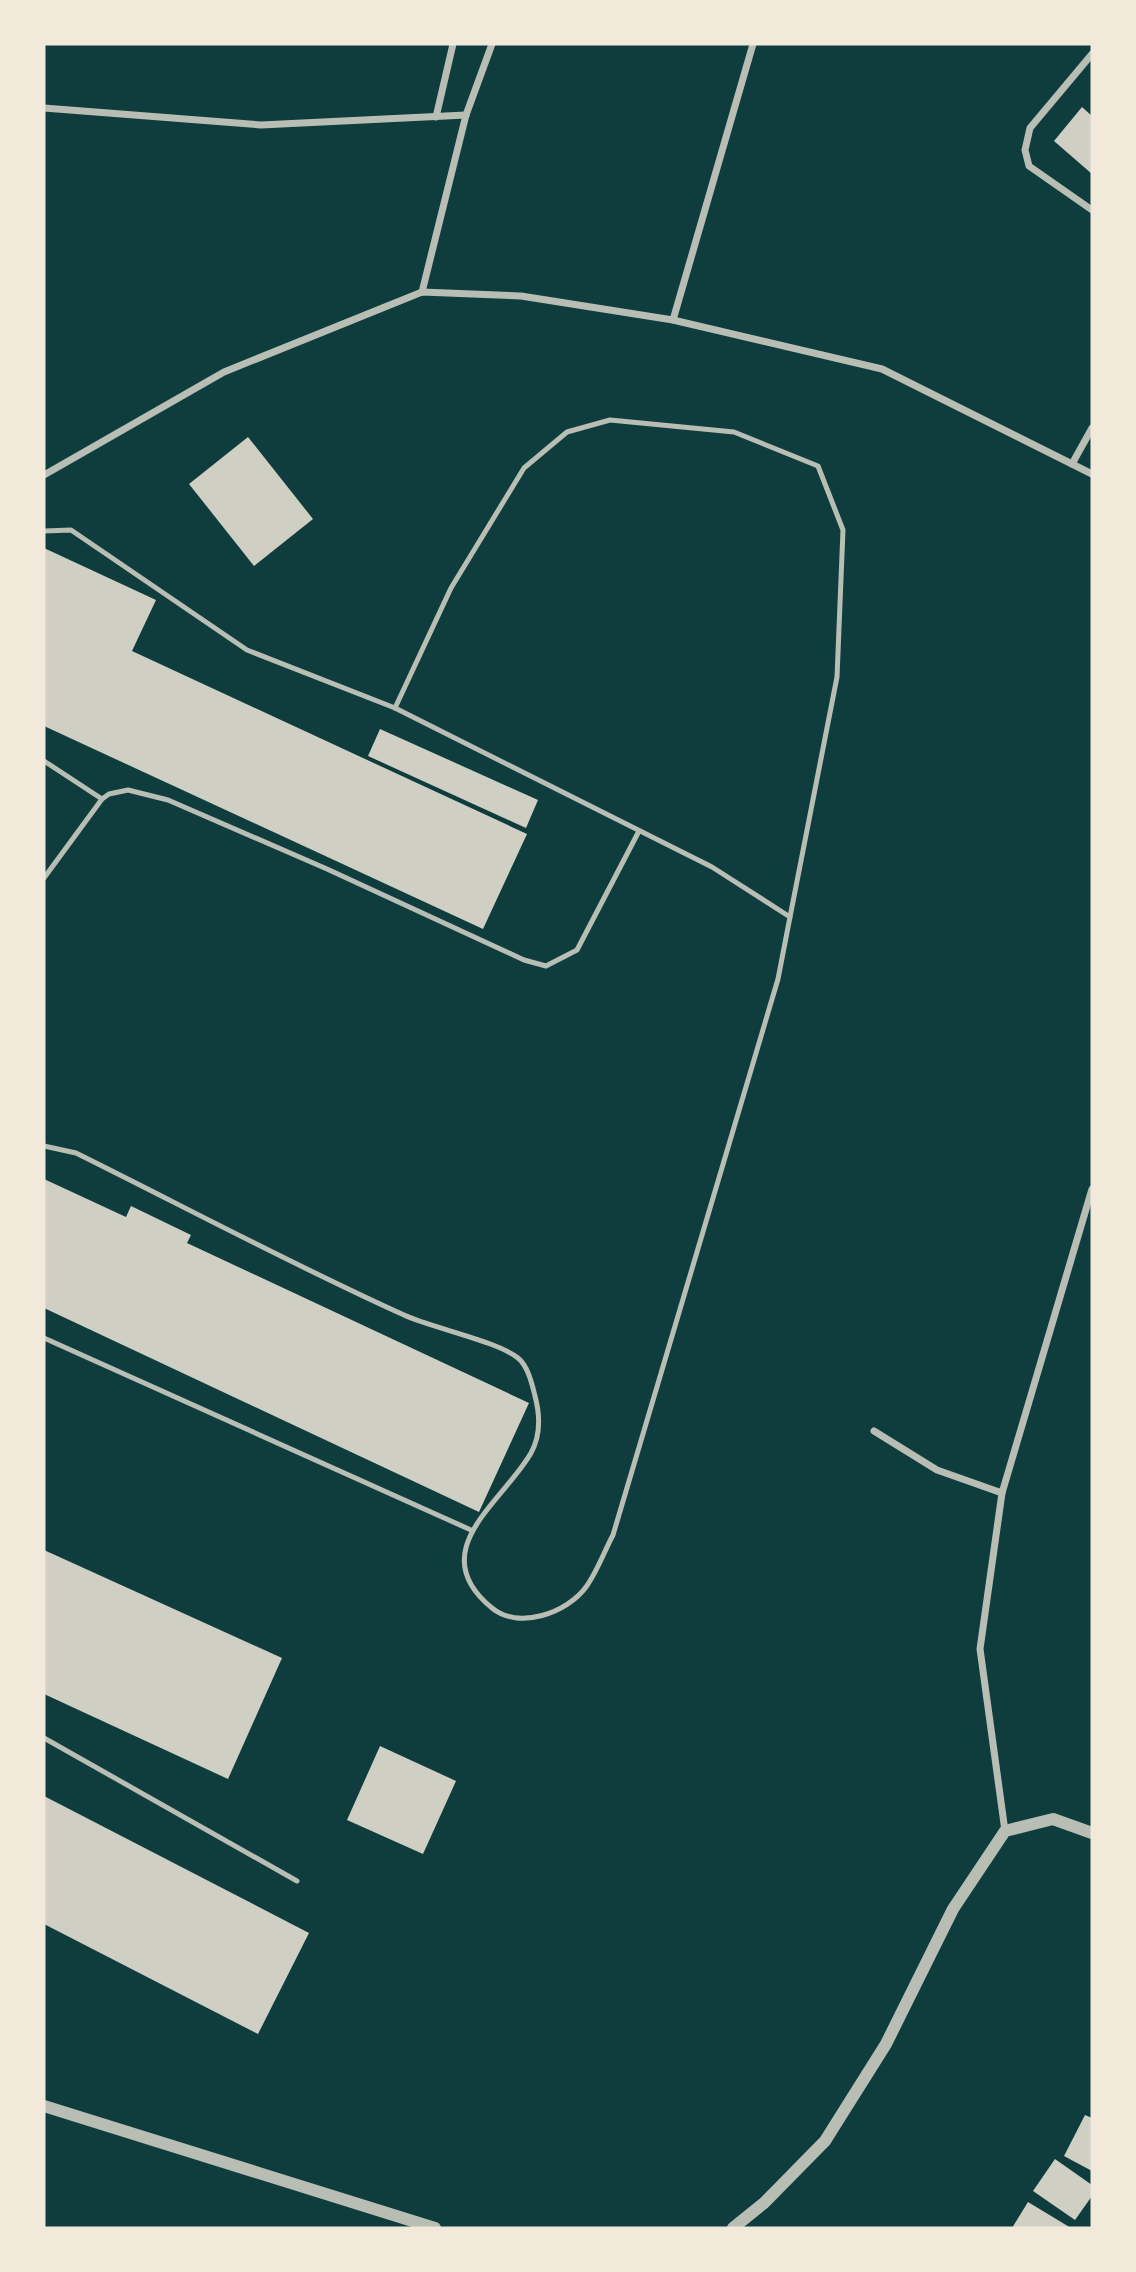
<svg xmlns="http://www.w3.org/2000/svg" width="1136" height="2272" font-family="Poppins,sans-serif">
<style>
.building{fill:#cfcfc3}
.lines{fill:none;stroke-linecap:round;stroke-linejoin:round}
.service{stroke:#b8beb3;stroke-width:5}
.minor{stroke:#b8beb3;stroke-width:7}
.tertiary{stroke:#b8beb3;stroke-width:12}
</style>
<rect width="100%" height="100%" fill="#0f3d3e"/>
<!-- building -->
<g class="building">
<polygon points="1082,107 1092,116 1092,174 1054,141"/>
<polygon points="248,437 313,519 254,566 189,484"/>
<polygon points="44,548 156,600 132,651 527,834 483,929 44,726"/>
<polygon points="380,729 538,800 526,828 368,756"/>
<polygon points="44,1179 126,1217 131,1206 191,1235 187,1243 529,1403 479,1512 44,1308"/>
<polygon points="44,1550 282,1658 228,1779 44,1694"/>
<polygon points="380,1746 456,1781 423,1854 347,1820"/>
<polygon points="44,1796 309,1933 258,2034 44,1924"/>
<polygon points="1085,2115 1092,2118 1092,2171 1064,2156"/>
<polygon points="1055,2159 1092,2185 1092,2196 1075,2220 1033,2191"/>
<polygon points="1028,2202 1071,2228 1012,2228"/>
</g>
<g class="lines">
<!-- service -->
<g class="service">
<path d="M 44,531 L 71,530 L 247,650 L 395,708 L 712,867 L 790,917 L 778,979 L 613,1535 C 604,1552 597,1572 586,1587 C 567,1613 519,1630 492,1608 C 422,1551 503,1502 531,1453 C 541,1435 540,1415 535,1396 C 532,1384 528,1366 518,1358 C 497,1341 432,1328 404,1315 C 293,1265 185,1207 76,1153 L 44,1146"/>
<polyline points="395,708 451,588 524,468 567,432 610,420 734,432 818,466 843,530 837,677 790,917"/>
<polyline points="44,761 102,799"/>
<polyline points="44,878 102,799 109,794 128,790 168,800 327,869 524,960 546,966 577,950 639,831"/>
<polyline points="44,1338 471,1530"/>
<polyline points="44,1738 297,1881"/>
</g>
<!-- minor -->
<g class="minor">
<polyline points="1092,54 1030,128 1025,150 1029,166 1092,210"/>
<polyline points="44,108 261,125 466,115"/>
<polyline points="436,117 453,44"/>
<polyline points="422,292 466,115 492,44"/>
<polyline points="673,320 753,44"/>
<polyline points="1072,464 1092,428"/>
<polyline points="44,475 224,372 422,292 521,296 673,320 882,369 1092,474"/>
<polyline points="874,1431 937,1470 1002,1493 1092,1189"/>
<polyline points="1002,1493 980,1649 1005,1831"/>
</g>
<!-- tertiary -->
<g class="tertiary">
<polyline points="44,2106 435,2228"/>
<polyline points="733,2228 764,2203 825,2141 886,2044 953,1909 1005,1831 1053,1819 1092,1833"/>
</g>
</g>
<!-- border -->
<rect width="1136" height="2272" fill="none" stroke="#f1e9da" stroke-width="91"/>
</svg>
